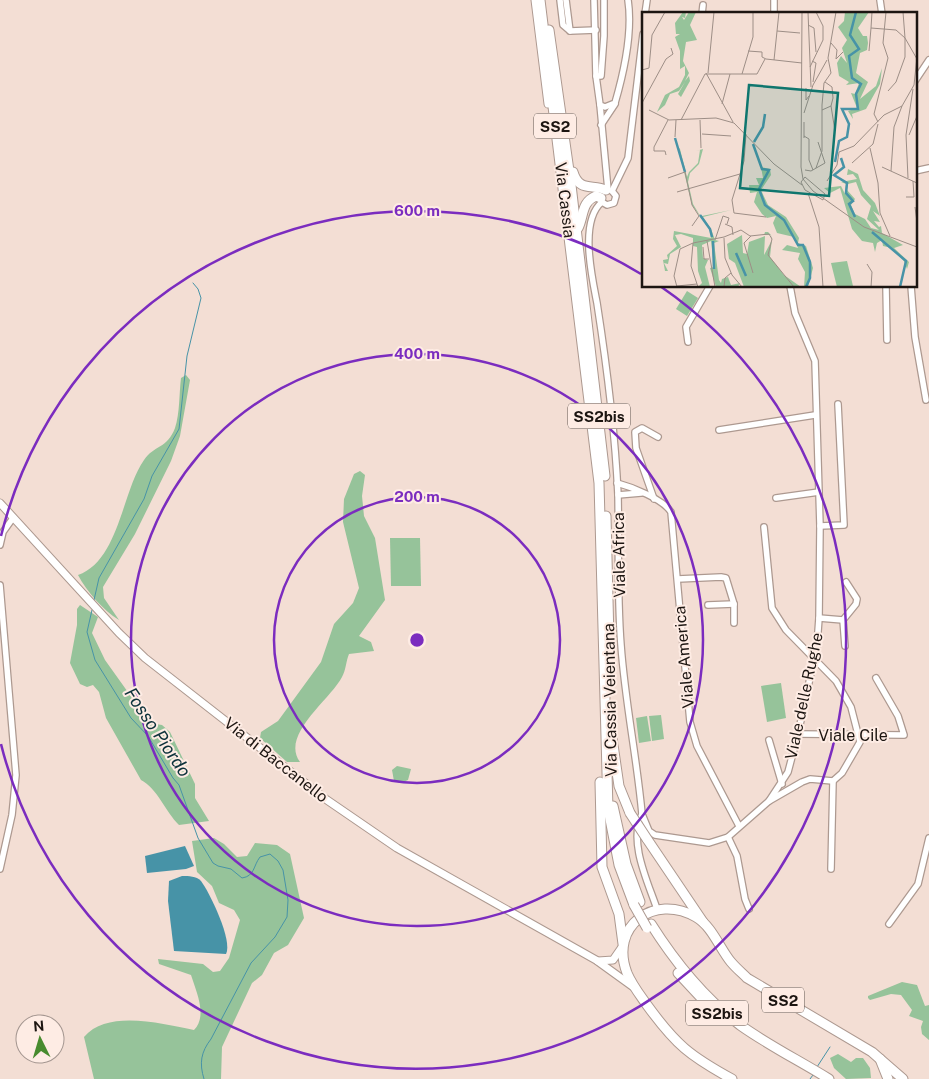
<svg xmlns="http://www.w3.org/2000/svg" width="929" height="1079" font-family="'Public Sans',sans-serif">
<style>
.green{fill:#96c39a}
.water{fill:#4793a7}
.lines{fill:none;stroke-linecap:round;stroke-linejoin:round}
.stream{stroke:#4793a7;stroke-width:1}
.minor-casing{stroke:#ad9990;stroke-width:8}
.tertiary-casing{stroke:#ad9990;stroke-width:9}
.primary-casing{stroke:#ad9990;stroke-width:11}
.trunk-casing{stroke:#ad9990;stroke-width:11}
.minor{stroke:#fff;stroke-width:5.5}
.tertiary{stroke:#fff;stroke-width:7}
.primary{stroke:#fff;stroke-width:9}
.trunk{stroke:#fff;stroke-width:9}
.trunk-bridge-casing{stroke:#ad9990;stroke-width:11;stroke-linecap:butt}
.trunk-bridge{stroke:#fff;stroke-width:9}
.ring{fill:none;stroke:#7b2cbf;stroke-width:2.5}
.labels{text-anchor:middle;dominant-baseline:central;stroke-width:4;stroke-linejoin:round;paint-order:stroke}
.shield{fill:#feece4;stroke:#605650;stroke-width:1}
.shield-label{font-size:15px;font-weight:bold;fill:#1c1511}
.street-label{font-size:16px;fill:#1c1511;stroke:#feece4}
.water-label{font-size:18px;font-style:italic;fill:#0d323b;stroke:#feece4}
.inset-river{fill:none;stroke:#4793a7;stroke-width:2.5}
.inset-road{fill:none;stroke:#9d8e86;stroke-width:1}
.view{fill:#0f766e;fill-opacity:0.15;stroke:#0f766e;stroke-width:2.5}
.inset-edge{fill:none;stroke:#1c1511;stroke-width:2.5}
.centre{fill:#7b2cbf;stroke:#feece4;stroke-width:2.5}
.ring-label{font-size:15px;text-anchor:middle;font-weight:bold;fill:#7b2cbf;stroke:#feece4;stroke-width:4;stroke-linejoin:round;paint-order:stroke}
</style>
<rect width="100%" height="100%" fill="#f3ded4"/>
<!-- green -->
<g class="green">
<polygon points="687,291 698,298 687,316 676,309"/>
<path d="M 186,375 L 190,380 L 180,436 L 171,461 L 135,534 L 103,587 L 104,598 L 119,620 C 103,610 87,592 78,575 C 119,561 122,491 144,460 C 154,445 167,449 175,428 C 180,413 179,394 181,378 Z"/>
<path d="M 360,471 L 365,475 L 362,496 L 364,516 L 375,538 L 385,600 L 359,636 L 371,642 L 374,651 L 349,654 C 346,661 346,670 342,677 C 330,700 280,735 300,762 L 287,762 L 260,738 L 261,732 L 278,721 L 321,662 L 334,624 L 353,603 L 359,588 L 343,522 L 344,499 L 354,474 Z"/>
<polygon points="390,538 420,538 421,586 391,586"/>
<path d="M 80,605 L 98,617 L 92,633 L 105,660 L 150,723 L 162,725 L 170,732 L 195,784 L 195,798 L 209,821 L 179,825 C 165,811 157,788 141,780 L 106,718 L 99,692 L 93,685 L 87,687 L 80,684 L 70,663 L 77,625 L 77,609 Z"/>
<polygon points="781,683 786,718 767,722 761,686"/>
<polygon points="661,715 664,739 652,741 649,716"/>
<polygon points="647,716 651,741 639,743 636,718"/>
<polygon points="397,766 411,769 408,780 401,783 394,781 392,770"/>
<path d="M 214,838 L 224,844 L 237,857 L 247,856 L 255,843 L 277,845 L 290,854 L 304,918 L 288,945 L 274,953 L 262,975 L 252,983 L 222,1047 L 221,1079 L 94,1079 L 84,1037 C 108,1009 162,1024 194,1030 C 208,1016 196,991 191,975 L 159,964 L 158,959 L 203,964 L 213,972 L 220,971 L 229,958 L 240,920 L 234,910 L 219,903 L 212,886 L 197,872 L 192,841 Z"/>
<polygon points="902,982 917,985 925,1006 929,1005 929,1040 922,1034 921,1027 923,1021 909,1016 912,1010 901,995 891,994 870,1000 868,998 868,996"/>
<polygon points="838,1054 851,1062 856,1058 863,1058 870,1068 871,1078 846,1079 834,1068 830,1058"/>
</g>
<!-- water -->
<g class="water">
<polygon points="185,846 194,866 186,869 147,873 145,856"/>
<path d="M 182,876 C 189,876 196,876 201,881 C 210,893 233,941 226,954 L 174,951 L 168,901 L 169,881 Z"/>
</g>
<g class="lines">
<!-- stream -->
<g class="stream">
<polyline points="94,600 99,578 144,499 152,476 179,429 187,356 201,298 198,289 193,283"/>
<path d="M 92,610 L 87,632 L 95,660 L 131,718 L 148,736 L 173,778 L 179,785 L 198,838 L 213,863 L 218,866 L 231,869 L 242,878 C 255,876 253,866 260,857 L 270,854 L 278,861 L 283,870 L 288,900 L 287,917 L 275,937 L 251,963 L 211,1039 C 201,1052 199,1063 204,1079"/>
<polyline points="817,1067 830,1047"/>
<polyline points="810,1079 813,1075"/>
</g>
<!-- minor casing -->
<g class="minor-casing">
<g id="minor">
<polyline points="560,0 563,25 570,31 596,30"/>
<polyline points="566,0 570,31"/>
<path d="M 594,0 L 596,76 L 600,105 L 605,107 L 615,103 C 624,72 633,33 628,0"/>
<polyline points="880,0 882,14"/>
<polyline points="645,14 647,0"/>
<polyline points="702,14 703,5"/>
<polyline points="774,14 774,0"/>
<polyline points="596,76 601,76 604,36 604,0"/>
<polyline points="915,81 929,60"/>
<polyline points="600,105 608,190"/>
<polyline points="601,125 615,104"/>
<polyline points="915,171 929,168"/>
<polyline points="612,191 628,158 643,34"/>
<path d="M 602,202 C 579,221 592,277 597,303 C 607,367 615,430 618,495 C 619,545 617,595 621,645 C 625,702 637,758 642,814 C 628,842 648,882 657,909"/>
<polyline points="602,202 607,205 614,203 616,196 612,191"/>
<polyline points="886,286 887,340"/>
<polyline points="911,286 915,337 926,400"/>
<polyline points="688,342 686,327 710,286"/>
<polyline points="719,430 815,415"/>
<path d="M 617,483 C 632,487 663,499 671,512 L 690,722 L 697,746 L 739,826"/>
<polyline points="618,495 641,493"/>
<polyline points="776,498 819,492"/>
<polyline points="654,499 636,448 635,432 642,428 658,437"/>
<polyline points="820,526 844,525 838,404"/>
<polyline points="0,545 3,532 13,518"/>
<polyline points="678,579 721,577 726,578 734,604 734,623"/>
<polyline points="0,585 16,775 12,815 0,869"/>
<polyline points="708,605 734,604"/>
<polyline points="819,618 843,620"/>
<polyline points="845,646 843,620 856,604 857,599 846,582"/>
<polyline points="798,734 904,735 898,716 876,678"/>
<polyline points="769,740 782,784"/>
<polyline points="769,801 788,772 798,734 817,645 819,618 820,526 815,361 795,313 790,286"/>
<polyline points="642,814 649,831 655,835 709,843 728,837 769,801 802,782 810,779 833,781 842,773 860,742 851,707 836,681 786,630 772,608 764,527"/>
<polyline points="728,837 737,856 745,899 749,909"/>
<polyline points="831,869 833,781"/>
<polyline points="889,924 918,884 929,838"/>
</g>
</g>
<!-- tertiary casing -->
<g class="tertiary-casing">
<g id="tertiary">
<polyline points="535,0 548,104"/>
<polyline points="0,503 119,633 145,658 327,800 397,848 596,960 632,986"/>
<polyline points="598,961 613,960 622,947"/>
</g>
</g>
<!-- primary casing -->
<g class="primary-casing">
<path id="primary" d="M 732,1079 C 690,1056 676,1045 647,1005 C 640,995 632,985 627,973 C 609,926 654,893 696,917 C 712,926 720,949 731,962 C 736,968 742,973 747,978 L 872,1052 L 880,1059 L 888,1079"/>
</g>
<!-- trunk casing -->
<g class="trunk-casing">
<g id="trunk">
<polyline points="540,0 599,483 608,809 619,865 634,905"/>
<polyline points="549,30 571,185 605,476"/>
<path d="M 573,172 C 579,192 592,184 606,190"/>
<path d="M 578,228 C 584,216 581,202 596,196 L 601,198"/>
<polyline points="606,516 609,641"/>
<polyline points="610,724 619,786 630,813"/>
<polyline points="600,782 602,867 619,914 623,944"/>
<polyline points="613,806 626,864 640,902"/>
<polyline points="647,839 703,922"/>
<path d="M 651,924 C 675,962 704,998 740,1025 C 768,1045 800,1061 829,1079"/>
<polyline points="678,973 705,1002"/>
<polyline points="880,1059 903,1079"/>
</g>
</g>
<!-- minor -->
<use href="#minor" class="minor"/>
<!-- tertiary -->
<use href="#tertiary" class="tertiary"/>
<!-- primary -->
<use href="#primary" class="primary"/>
<!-- trunk -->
<use href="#trunk" class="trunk"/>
<!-- trunk-bridge casing -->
<g class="trunk-bridge-casing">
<g id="trunk-bridge">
<polyline points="630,813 647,839"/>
<polyline points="634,905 647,928"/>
</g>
</g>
<!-- trunk-bridge -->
<use href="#trunk-bridge" class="trunk-bridge"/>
</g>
<!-- distance rings -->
<g class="ring">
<circle cx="417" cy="640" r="143"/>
<circle cx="417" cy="640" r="286"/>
<path d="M1 536A429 429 0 0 1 641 274M660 286A429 429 0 1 1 1 744"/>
</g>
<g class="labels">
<!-- shield labels -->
<g class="shield">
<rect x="534" y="113.5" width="42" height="25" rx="4"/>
<rect x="568" y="403.5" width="62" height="25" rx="4"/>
<rect x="762" y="987.5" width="42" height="25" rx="4"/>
<rect x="686" y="1000.5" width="62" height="25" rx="4"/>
</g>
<g class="shield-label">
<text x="555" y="126">SS2</text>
<text x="599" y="416">SS2bis</text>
<text x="783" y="1000">SS2</text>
<text x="717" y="1013">SS2bis</text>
</g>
<!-- street labels -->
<g class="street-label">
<text transform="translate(565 200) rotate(83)">Via Cassia</text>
<text transform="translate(619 555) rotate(-91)">Viale Africa</text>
<text transform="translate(684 657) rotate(-95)">Viale America</text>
<text transform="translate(804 696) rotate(-78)">Viale delle Rughe</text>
<text transform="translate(610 700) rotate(-91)">Via Cassia Veientana</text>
<text x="853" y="735">Viale Cile</text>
<text transform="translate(276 760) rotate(38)">Via di Baccanello</text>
</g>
<!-- water labels -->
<g class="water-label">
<text transform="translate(158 732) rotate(56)">Fosso Piordo</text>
</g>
</g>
<!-- overview -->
<g transform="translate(642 12)">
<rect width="275" height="275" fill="#f3ded4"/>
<path d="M 41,0 L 44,0 L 43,6 L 40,5 L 42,8 L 47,0 L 54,0 L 48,13 L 55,28 L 44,30 L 41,49 L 47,61 L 43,69 L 47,64 L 48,69 L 39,85 L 36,82 L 43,70 L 37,79 L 28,82 L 23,93 L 15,100 L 23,83 L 37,75 L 43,63 L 43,54 L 38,57 L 38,39 L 33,25 L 38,22 L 34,22 L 33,11 ZM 203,0 L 227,0 L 216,16 L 221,24 L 225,24 L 226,31 L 225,38 L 218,41 L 214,61 L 226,70 L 218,87 L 234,74 L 240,56 L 238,72 L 224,97 L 210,102 L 211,107 L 206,99 L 215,96 L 209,81 L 213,82 L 217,71 L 204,73 L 207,70 L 197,64 L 195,51 L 199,44 L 205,51 L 200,36 L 205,28 L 196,15 L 202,9 ZM 36,135 L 38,137 L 45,165 L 47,160 L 56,151 L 58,138 L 54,139 L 61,137 L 57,152 L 48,161 L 46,170 L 51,192 L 57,202 L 60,204 L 89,198 L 61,205 L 69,217 L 73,228 L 77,229 L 72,231 L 77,268 L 79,271 L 80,267 L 86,265 L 89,273 L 98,271 L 96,275 L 74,275 L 68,256 L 72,255 L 69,229 L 60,233 L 61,246 L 66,248 L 63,255 L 68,275 L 56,275 L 60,271 L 56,259 L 55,235 L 51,234 L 51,226 L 39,222 L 33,223 L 39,235 L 28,242 L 26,252 L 22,251 L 26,259 L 23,259 L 21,248 L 26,247 L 25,243 L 35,234 L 31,227 L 32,219 L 69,226 L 68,218 L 50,193 ZM 119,155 L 128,157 L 129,163 L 119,178 L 126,193 L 144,205 L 157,226 L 156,231 L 164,234 L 171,256 L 166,275 L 162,275 L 163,260 L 156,247 L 158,241 L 140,238 L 145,233 L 156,236 L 152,225 L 135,221 L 131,211 L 134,204 L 125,206 L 120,202 L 112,190 L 115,180 L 108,181 L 107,173 L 117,173 L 114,166 L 121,166 ZM 206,157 L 216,162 L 221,178 L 233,191 L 238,204 L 231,199 L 238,210 L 232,209 L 237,215 L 239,214 L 240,221 L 261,233 L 252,236 L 267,250 L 265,257 L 262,249 L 250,236 L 241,234 L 240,228 L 235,231 L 233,240 L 231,231 L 220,229 L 210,217 L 198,176 L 188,181 L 182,176 L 199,174 L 203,182 L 204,172 L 199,170 L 215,167 L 211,162 L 205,163 ZM 214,170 L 219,183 L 229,194 L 225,207 L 237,218 L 229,216 L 223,207 L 213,202 L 209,193 L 213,187 L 205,178 L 206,172 ZM 123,220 L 126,220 L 129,223 L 130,226 L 128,245 L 142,263 L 159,275 L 102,275 L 93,251 L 87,247 L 85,232 L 100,223 L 101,241 L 105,242 L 107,230 L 123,224 L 122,243 L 130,228 L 129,223 L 122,223 ZM 205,249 L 211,274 L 195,275 L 189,251 Z" fill="#96c39a" fill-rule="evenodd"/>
<path class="inset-river" d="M 33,126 L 43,160M 112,130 L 121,115 L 123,102M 111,132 L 120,157 L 127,158 L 117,177 L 123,193 L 142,208 L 156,233 L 161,233 L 168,250 L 168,266 L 164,275M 199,146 L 202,155 L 192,163 L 205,171 L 204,181 L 211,189 L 207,192 L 213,205M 193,150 L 197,129 L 205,125 L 207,112 L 200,97 L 216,97 L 214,82 L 219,72 L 210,66 L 207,44 L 217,37 L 208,23 L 214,0M 58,203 L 68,217 L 70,225M 230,220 L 264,249 L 258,275M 71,229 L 72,257M 94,241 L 104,264"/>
<path class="inset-road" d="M 160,0 L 159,155 L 161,167 L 171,179 L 222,215 L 275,235M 166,0 L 169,75M 230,0 L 229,16 L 254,18 L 263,26 L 263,45 L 254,70 L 246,79M 261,0 L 263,26 L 275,47M 166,13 L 172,16 L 174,40M 135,19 L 158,21M 189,31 L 195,38 L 194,47 L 201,40M 106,39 L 120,40 L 120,45 L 124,47 L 160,51M 227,39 L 229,16M 132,48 L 137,0M 170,49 L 174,51 L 171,70M 168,55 L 181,28 L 181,14 L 174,0M 0,58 L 7,56 L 10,23 L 23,0M 64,61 L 91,110M 66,61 L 72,0M 100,62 L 111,25 L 111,0M 164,76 L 164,88 L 167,84M 0,91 L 24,47 L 31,42 L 29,36M 80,92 L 88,62M 189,94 L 193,119M 7,98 L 27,108 L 74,106 L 92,111 L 132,152 L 160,173M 180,98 L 189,94 L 191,86 L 190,75 L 183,70M 162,101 L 171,73 L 185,48M 39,108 L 63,62 L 115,62 L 123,47M 58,108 L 59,136M 162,110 L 162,126M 236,110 L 232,102 L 246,46 L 241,31 L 244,0M 60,122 L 89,124M 104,122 L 102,149 L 90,188 L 92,201 L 124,205M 267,123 L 275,104M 162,124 L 167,127 L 167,148 L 171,158M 33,125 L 34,108M 228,136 L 236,171 L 238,201 L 248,224M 24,143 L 23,139 L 12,139 L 12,135 L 26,108M 210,151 L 231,132 L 236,112M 240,155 L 275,171M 174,156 L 180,139 L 180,93 L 182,71 L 189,61 L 186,46 L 194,0M 163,158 L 169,159 L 183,151 L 176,130M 249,159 L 252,115 L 260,94M 163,165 L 183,182 L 181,188 L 163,178 L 159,170 ZM 26,166 L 43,160 L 50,193 L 57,204 L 50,214M 266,166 L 264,123 L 271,77M 185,169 L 195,153 L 197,140 L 212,134 L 242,103 L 260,94 L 272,73 L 275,45M 35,180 L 98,162M 166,181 L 177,215 L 181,275M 264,185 L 272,185 L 271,169M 273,195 L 275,210M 83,212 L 90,215 L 91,223M 109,224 L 102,231 L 111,261M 82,225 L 99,218 L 108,224 L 127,222 L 130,227 L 126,243 L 152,275M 82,226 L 83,246 L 90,263 L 100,275M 73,228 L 81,204 L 87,206 L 85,212M 65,229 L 73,275M 51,231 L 49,254 L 56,275M 61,235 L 62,247 L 67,247M 225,252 L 230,260 L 229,275M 35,274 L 55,272M 35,275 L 32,264 L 38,237 L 51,231 L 82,225M 82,275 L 83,266 L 89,261"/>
<path class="view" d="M 107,73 L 196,81 L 187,184 L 98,176 Z"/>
<rect width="275" height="275" class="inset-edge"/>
</g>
<circle cx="417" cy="640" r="8" class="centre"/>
<g class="ring-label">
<text x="417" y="216">600 m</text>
<text x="417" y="359">400 m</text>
<text x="417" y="502">200 m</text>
</g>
<!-- north arrow -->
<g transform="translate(40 1039) rotate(355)"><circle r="24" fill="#feece4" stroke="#a49690"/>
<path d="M0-4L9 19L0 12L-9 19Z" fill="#488b2e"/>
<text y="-8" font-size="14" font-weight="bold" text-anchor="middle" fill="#1c1511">N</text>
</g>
</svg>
